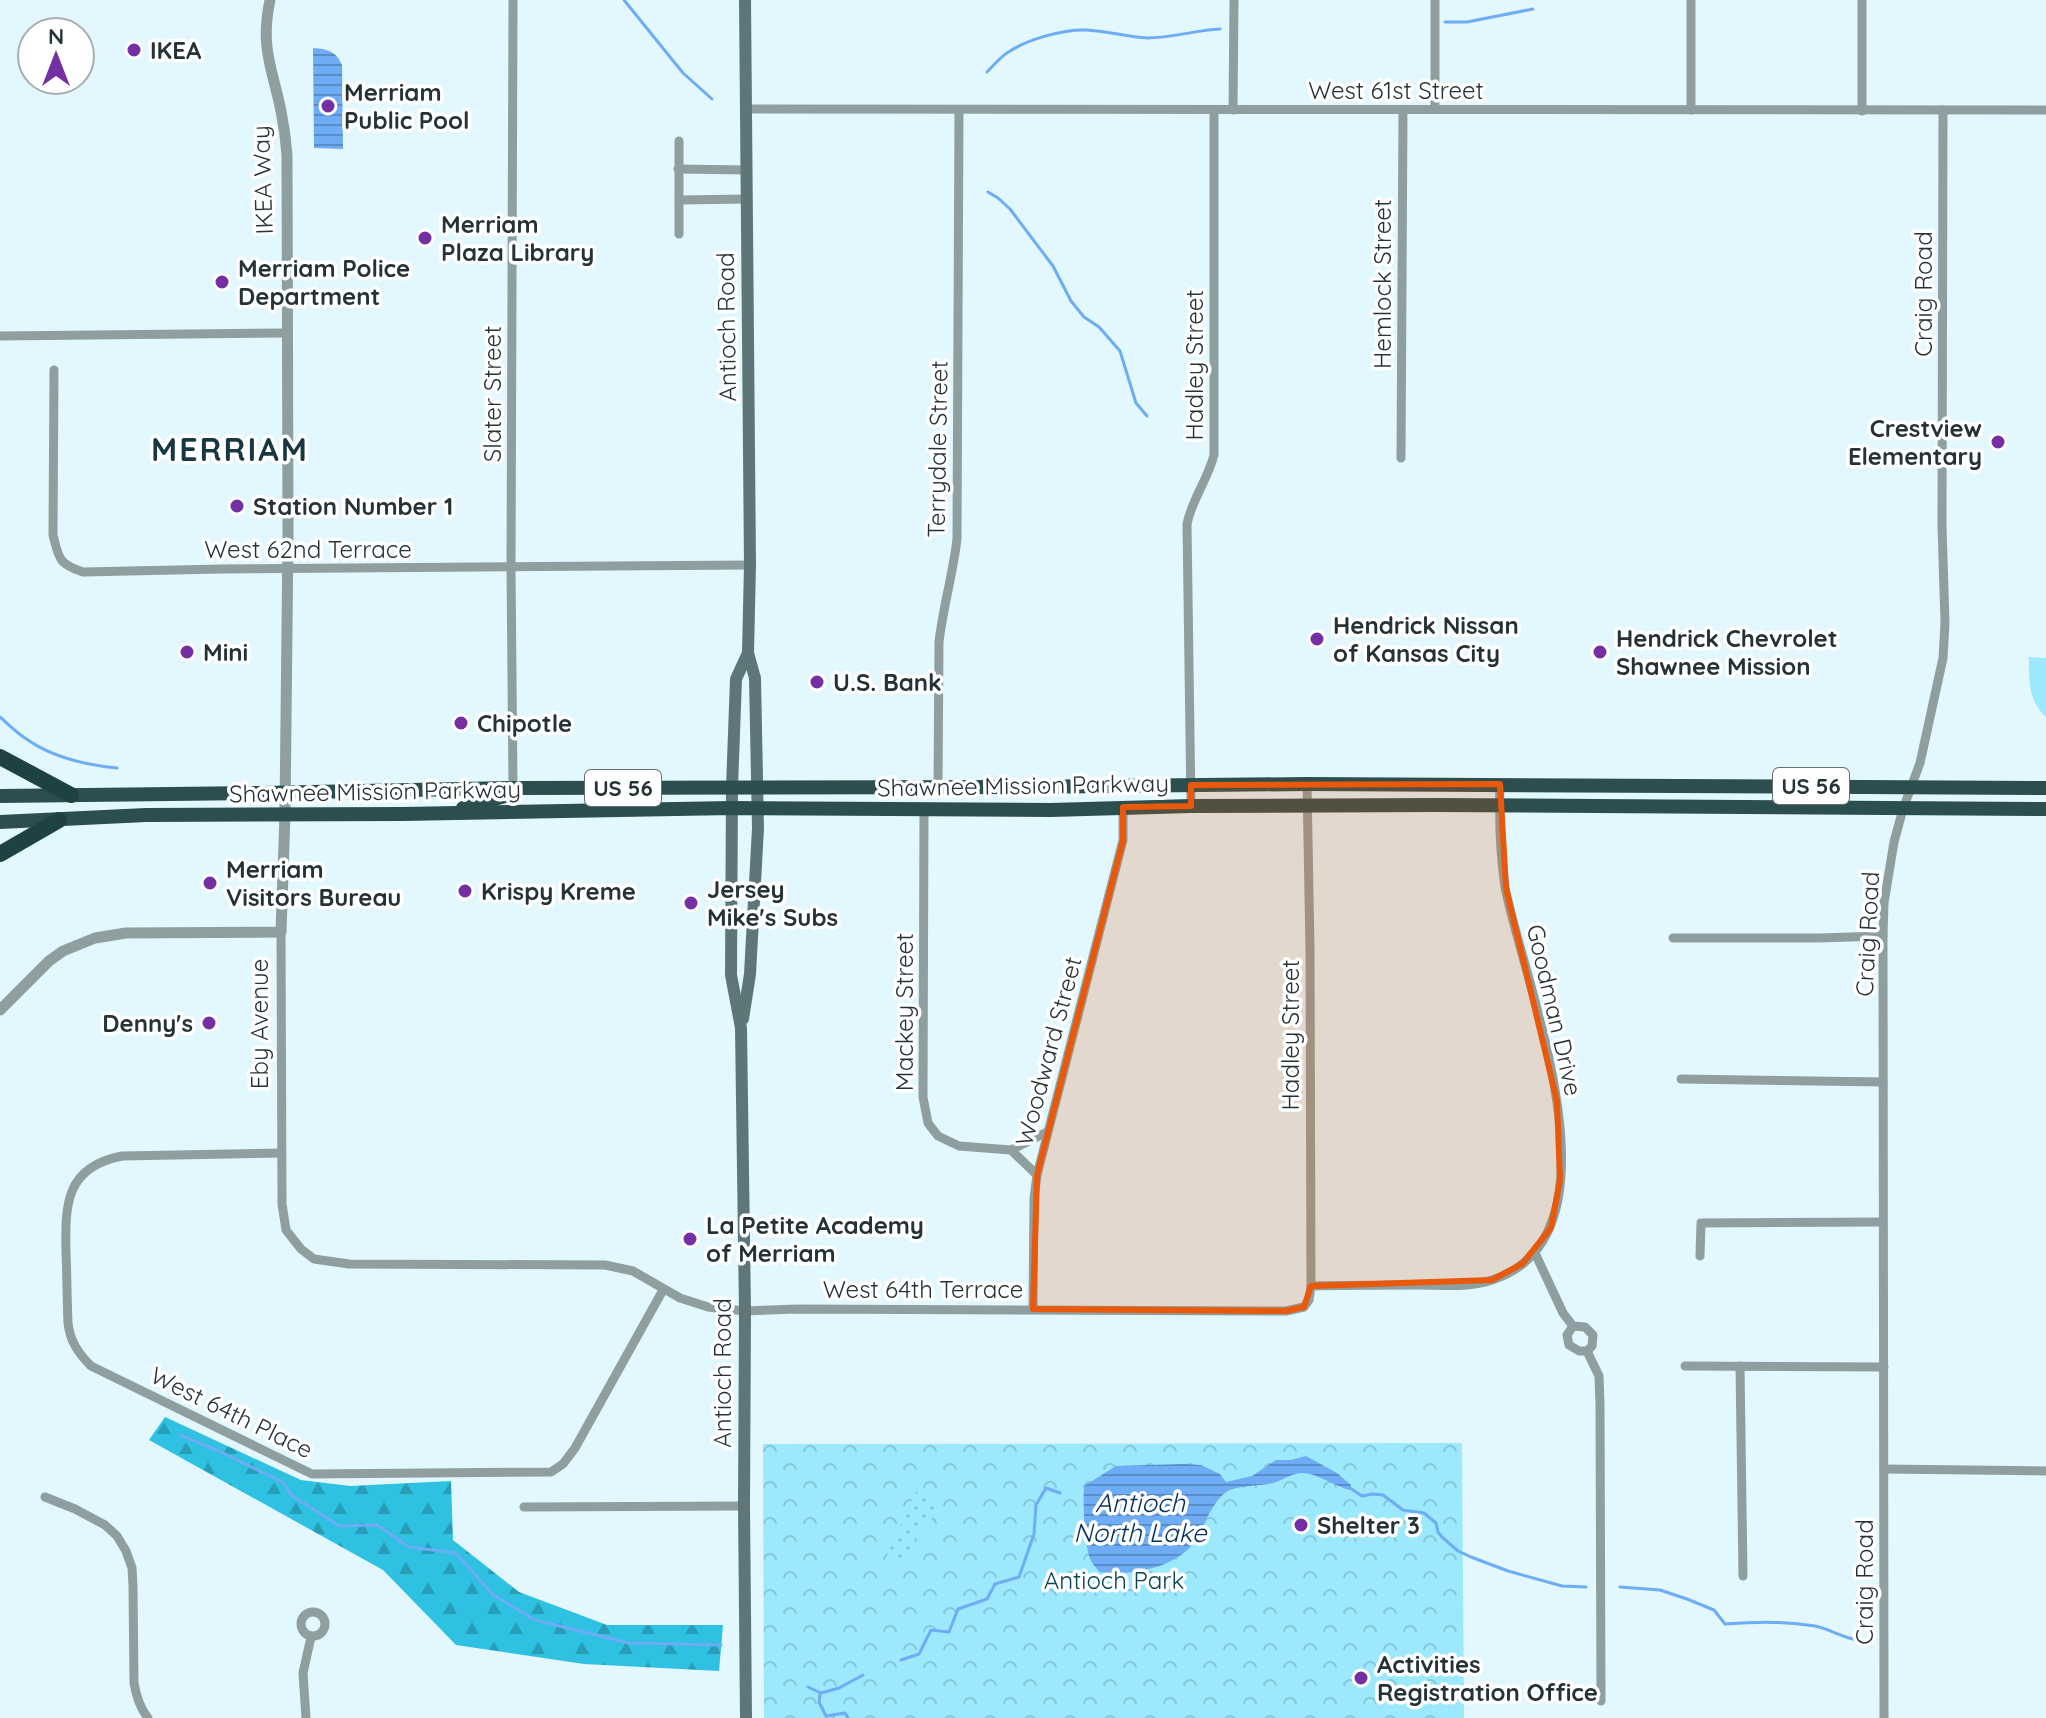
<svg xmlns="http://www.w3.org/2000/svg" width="2046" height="1718" font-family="Quicksand,sans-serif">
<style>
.forest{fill:url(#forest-firs)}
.park{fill:url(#park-crowns)}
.garden{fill:url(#garden-dots)}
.pitch{fill:#9ce9fe}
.water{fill:url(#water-rules)}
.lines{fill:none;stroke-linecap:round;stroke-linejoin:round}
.stream{stroke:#6eacf5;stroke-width:3}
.minor{stroke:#8f9f9f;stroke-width:9}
.tertiary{stroke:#8f9f9f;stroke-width:11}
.secondary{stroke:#5e7677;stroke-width:12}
.trunk{stroke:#2d4e4f;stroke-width:14}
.motorway{stroke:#1e4243;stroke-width:16}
.marked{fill:#e8590c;fill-opacity:0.2;stroke:#e8590c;stroke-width:6;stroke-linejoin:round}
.poi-dot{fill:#7430a3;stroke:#fff;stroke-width:3}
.labels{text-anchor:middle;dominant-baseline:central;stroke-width:7;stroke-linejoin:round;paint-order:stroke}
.shield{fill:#fff;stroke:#667073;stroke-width:2}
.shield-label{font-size:22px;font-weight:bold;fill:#253337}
.poi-label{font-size:24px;font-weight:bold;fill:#253337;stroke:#fff;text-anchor:start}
.street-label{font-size:24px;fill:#253337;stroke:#fff}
.park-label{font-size:24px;fill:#074653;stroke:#fff}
.water-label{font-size:26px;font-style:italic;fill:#04315e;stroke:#fff}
.district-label{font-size:32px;font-weight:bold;letter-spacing:2px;fill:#173841;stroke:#fff}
</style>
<defs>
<pattern id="forest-firs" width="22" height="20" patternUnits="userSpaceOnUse" patternTransform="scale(2)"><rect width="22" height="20" fill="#2fc1e2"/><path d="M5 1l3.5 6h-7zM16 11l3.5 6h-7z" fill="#289db8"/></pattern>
<pattern id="park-crowns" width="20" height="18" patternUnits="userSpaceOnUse" patternTransform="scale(2)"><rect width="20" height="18" fill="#9ce9fe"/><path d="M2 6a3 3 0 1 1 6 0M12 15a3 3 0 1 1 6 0" fill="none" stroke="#86c8da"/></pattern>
<pattern id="garden-dots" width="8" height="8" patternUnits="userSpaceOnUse" patternTransform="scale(2)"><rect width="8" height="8" fill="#9ce9fe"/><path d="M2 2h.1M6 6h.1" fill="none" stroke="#86c8da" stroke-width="1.8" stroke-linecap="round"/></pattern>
<pattern id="water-rules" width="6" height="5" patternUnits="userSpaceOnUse" patternTransform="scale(2)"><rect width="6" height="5" fill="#6eacf5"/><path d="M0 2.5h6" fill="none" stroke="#5a8dc7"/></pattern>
</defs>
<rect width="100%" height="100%" fill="#e2f8fe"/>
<!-- forest -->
<polygon class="forest" points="165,1417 301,1480 350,1486 451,1481 453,1540 519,1592 607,1625 723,1625 719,1671 584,1664 456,1645 383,1570 149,1440"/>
<!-- park -->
<polygon class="park" points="1462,1443 1464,1718 764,1718 763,1444"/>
<!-- garden -->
<polygon class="garden" points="916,1491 941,1505 899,1564 887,1556"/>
<!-- pitch -->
<path class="pitch" d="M 2029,657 L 2046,658 L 2046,717 C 2028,700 2029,681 2029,657 Z"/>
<!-- water -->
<g class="water">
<path d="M 313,48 C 327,49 336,51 342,65 L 343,149 L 314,148 Z"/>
<path d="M 1306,1456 L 1337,1473 L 1351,1485 L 1350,1490 C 1334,1486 1319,1474 1303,1473 C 1292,1473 1283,1480 1273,1483 C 1260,1486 1243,1485 1230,1490 C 1213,1497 1203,1531 1192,1545 C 1172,1569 1128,1576 1099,1572 C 1099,1571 1091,1562 1091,1561 C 1084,1546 1083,1503 1084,1486 L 1116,1466 L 1183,1464 L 1201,1465 L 1220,1474 L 1226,1482 L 1252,1476 L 1276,1460 L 1291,1460 Z"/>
</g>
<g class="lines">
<!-- stream -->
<g class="stream">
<polyline points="624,0 683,73 712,99"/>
<polyline points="1445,22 1467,22 1533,9"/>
<path d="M 987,72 C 994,65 1001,56 1010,51 C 1029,39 1064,29 1086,30 C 1107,31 1127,37 1147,38 C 1172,38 1196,30 1220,29"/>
<polyline points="988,192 998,198 1010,209 1053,266 1071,301 1084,317 1099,327 1120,351 1136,403 1147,416"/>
<path d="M 0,717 C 8,724 16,732 25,738 C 51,757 86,765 117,768"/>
<polyline points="180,1435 219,1451 284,1483 291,1495 339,1526 377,1525 409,1547 456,1553 492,1594 535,1620 629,1643 721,1645"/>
<polyline points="1350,1488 1362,1496 1373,1494 1383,1495 1403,1510 1424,1513 1436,1523 1438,1532 1442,1537 1458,1551 1471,1557 1508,1571 1562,1586 1586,1587"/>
<path d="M 1620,1587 L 1660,1590 L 1687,1599 L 1714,1610 L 1725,1624 C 1756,1622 1785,1621 1815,1626 C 1830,1629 1843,1638 1858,1640"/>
<polyline points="901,1660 919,1654 931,1630 949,1632 958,1609 987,1599 995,1584 1019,1577 1034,1534 1036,1505 1046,1488 1060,1493"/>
<polyline points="808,1687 821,1693 839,1688 863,1675"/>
<polyline points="820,1694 819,1702 826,1716 845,1713 848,1718"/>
</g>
<!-- minor -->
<g class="minor">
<polyline points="513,0 511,568 513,788"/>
<polyline points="1435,0 1435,109"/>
<polyline points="1691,0 1691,110"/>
<polyline points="1862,0 1862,111"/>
<polyline points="745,109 2046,110"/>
<polyline points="1233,110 1234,0"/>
<polyline points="679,141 679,234"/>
<polyline points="678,169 746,170"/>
<polyline points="679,200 746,199"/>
<polyline points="0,336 286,333"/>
<path d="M 54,370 L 53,535 C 59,558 58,564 83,572 L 221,569 L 750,565"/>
<polyline points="1401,458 1403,110"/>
<polyline points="1307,784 1310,949 1311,1286"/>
<path d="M 938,787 L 939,642 C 943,607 953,574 957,539 L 959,110"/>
<path d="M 1191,806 L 1187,524 C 1192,499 1208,479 1214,455 L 1214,110"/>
<polyline points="924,809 923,1097 928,1123 938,1136 959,1146 1011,1150 1037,1175"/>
<path d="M 281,932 L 282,1204 L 286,1230 L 301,1249 L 314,1259 L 349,1264 L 605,1265 L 633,1271 L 680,1298 L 708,1307 L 745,1311 L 797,1309 L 1286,1311 L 1304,1307 L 1309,1300 L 1311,1286 C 1347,1285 1383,1285 1420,1285 C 1443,1285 1469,1288 1492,1280 C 1630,1236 1523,982 1505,887 C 1500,854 1499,818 1500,784"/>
<polyline points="1673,938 1818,938 1883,936"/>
<polyline points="1681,1079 1883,1082"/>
<polyline points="1011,1150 1047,1132"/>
<path d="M 281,1153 L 122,1156 C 65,1167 65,1205 66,1253 C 67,1276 67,1300 68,1323 C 70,1341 78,1353 91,1366 L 312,1474 L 551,1472 L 563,1464 L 575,1448 L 663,1290"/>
<polyline points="1535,1253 1563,1313 1573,1326 1585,1327 1593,1335 1592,1346 1587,1351"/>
<polyline points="1700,1256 1701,1223 1882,1222"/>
<polyline points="1033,1309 1034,1198 1037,1175 1123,840 1123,807"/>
<polyline points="1573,1326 1567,1335 1569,1345 1579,1351 1587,1351"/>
<polyline points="1587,1351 1599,1376 1600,1405 1601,1701"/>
<polyline points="1685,1366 1884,1367"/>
<polyline points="1740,1366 1743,1576"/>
<polyline points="1884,1469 2046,1471"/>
<path d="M 45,1497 L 75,1509 L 105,1525 L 117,1536 L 126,1551 L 132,1568 L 133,1586 L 134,1683 C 136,1695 140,1708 148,1718"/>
<polyline points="524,1507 744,1506"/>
<circle cx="313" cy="1624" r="12"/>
<polyline points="306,1718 303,1673 311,1637"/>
<polyline points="1884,1718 1883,936 1884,903 1894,842 1903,809 1920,763 1943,658 1945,623 1942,526 1943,110"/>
</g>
<!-- tertiary -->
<path class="tertiary" d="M 0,1010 L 49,961 L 63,951 L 95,938 L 126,933 L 281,932 L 285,814 L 288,534 L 287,155 C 286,141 284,126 281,111 C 272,67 260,48 270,0"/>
<!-- secondary -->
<g class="secondary">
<polyline points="743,1019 750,974 758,828 755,678 748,653 750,565 745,0"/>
<polyline points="746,1718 744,1506 745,1311 741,1028 731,975 732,787 736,679 748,653"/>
</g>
<!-- trunk -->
<g class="trunk">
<polyline points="0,796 262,793 513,788 1015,787 1307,784 2046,788"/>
<polyline points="463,808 505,796 513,788"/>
<polyline points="0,822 146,815 403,814 732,808 1051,810 1191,806 1435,805 2046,809"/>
</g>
<!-- motorway -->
<g class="motorway">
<polyline points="0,757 71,795"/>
<polyline points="0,854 59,820"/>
</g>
</g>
<!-- marked area -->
<path class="marked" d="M 1500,784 L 1506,888 L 1557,1101 L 1560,1180 L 1551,1228 L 1522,1264 L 1492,1280 L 1311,1286 L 1304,1307 L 1286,1311 L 1033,1309 L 1037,1175 L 1123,840 L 1123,807 L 1191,806 L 1191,785 Z"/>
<!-- markers -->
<g class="poi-dot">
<circle cx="134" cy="50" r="8"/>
<circle cx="328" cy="106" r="8"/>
<circle cx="425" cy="238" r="8"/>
<circle cx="222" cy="282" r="8"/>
<circle cx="1998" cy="442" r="8"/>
<circle cx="237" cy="506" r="8"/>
<circle cx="1317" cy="639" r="8"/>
<circle cx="187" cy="652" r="8"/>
<circle cx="1600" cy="652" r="8"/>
<circle cx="817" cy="682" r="8"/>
<circle cx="461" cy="723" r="8"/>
<circle cx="210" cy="883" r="8"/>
<circle cx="465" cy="891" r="8"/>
<circle cx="691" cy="903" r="8"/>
<circle cx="209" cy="1023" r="8"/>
<circle cx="690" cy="1239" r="8"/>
<circle cx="1301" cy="1525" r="8"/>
<circle cx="1361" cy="1678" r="8"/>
</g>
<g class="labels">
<!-- shield labels -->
<g class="shield">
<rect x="1773" y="768" width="76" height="36" rx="6"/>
<rect x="585" y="770" width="76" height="36" rx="6"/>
</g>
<g class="shield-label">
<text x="1811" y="786">US 56</text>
<text x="623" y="788">US 56</text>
</g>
<!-- poi labels -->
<g class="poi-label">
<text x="150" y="50">IKEA</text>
<text x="344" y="92">Merriam<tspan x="344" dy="28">Public Pool</tspan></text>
<text x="441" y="224">Merriam<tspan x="441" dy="28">Plaza Library</tspan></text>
<text x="238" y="268">Merriam Police<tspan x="238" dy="28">Department</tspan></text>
<text x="1982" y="428" text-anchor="end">Crestview<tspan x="1982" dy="28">Elementary</tspan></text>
<text x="253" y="506">Station Number 1</text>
<text x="1333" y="625">Hendrick Nissan<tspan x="1333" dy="28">of Kansas City</tspan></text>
<text x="1616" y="638">Hendrick Chevrolet<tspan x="1616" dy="28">Shawnee Mission</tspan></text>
<text x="203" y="652">Mini</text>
<text x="833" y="682">U.S. Bank</text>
<text x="477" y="723">Chipotle</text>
<text x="226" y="869">Merriam<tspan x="226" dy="28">Visitors Bureau</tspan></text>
<text x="707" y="889">Jersey<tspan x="707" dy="28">Mike's Subs</tspan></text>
<text x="481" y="891">Krispy Kreme</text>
<text x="193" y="1023" text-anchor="end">Denny's</text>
<text x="706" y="1225">La Petite Academy<tspan x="706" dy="28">of Merriam</tspan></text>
<text x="1317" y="1525">Shelter 3</text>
<text x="1377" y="1664">Activities<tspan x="1377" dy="28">Registration Office</tspan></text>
</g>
<!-- street labels -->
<g class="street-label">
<text x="1396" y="90">West 61st Street</text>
<text transform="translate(262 180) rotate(-92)">IKEA Way</text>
<text transform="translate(1382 284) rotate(-90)">Hemlock Street</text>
<text transform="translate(1923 294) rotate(-90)">Craig Road</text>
<text transform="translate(726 327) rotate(-91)">Antioch Road</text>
<text transform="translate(1194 365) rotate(-90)">Hadley Street</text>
<text transform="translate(492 394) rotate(-90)">Slater Street</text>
<text transform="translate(937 449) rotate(-89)">Terrydale Street</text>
<text x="308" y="549">West 62nd Terrace</text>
<text transform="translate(1023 785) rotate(-1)">Shawnee Mission Parkway</text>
<text transform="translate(375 791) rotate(-1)">Shawnee Mission Parkway</text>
<text transform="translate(1867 934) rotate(-87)">Craig Road</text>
<text transform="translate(1555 1010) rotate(77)">Goodman Drive</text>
<text transform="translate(904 1012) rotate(-90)">Mackey Street</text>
<text transform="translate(259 1024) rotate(-90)">Eby Avenue</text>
<text transform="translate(1290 1035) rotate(-90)">Hadley Street</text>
<text transform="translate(1048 1051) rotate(-75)">Woodward Street</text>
<text x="923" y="1289">West 64th Terrace</text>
<text transform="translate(722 1373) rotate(-90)">Antioch Road</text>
<text transform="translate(232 1412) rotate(26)">West 64th Place</text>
<text transform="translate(1864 1582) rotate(-90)">Craig Road</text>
</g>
<!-- park labels -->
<g class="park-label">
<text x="1114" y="1580">Antioch Park</text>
</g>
<!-- water labels -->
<g class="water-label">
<text x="1140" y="1502">Antioch<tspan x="1140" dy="30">North Lake</tspan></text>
</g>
<!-- district labels -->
<g class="district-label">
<text x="230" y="449">MERRIAM</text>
</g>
</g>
<!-- north arrow -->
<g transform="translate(56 56)"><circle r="38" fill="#ffffff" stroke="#a8adaf" stroke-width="2"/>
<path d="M0-6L14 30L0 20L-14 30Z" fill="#7430a3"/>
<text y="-12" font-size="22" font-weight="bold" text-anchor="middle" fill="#253337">N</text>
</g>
</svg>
